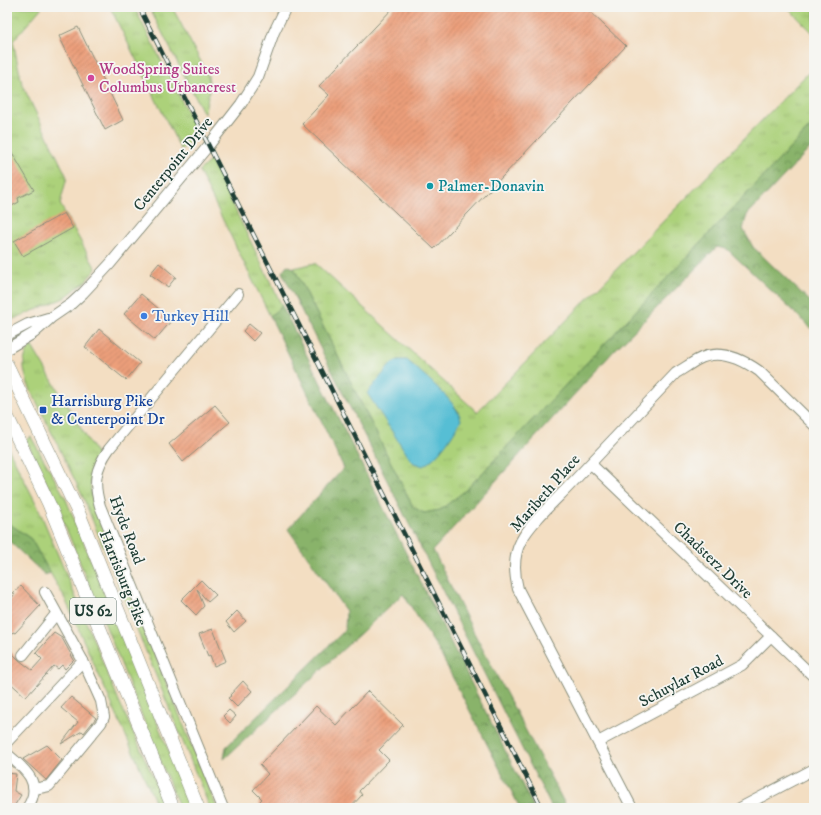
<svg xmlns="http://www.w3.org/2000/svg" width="821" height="815" font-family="'IM FELL DW Pica',serif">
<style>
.grass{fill:url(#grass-tufts);stroke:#668757;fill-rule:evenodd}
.forest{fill:url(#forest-crowns);stroke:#54784f}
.water{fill:#57bed4;stroke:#3b7e84}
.building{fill:url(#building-hatch)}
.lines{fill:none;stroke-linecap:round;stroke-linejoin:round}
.minor-casing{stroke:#898e7b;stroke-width:12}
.major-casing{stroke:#898e7b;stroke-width:14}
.minor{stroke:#fff;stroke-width:10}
.major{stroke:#fff;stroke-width:13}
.rail-casing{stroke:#1f3d34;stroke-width:4.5}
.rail{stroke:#f6f6f2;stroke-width:3;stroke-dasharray:9;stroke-linecap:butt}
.hotel-dot{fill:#d1479c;stroke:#f6f6f2;stroke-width:1.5}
.culture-dot{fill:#0f9aa8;stroke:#f6f6f2;stroke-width:1.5}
.shop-dot{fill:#3f7fe0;stroke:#f6f6f2;stroke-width:1.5}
.transit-dot{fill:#1a4fb4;stroke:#f6f6f2;stroke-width:1.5}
.labels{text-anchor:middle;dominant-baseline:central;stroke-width:3.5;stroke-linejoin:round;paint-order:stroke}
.shield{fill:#f6f6f2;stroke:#60746d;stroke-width:1}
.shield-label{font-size:15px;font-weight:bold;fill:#1f3d34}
.hotel-label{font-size:16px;fill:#b23c85;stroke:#f6f6f2;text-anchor:start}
.street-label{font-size:16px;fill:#1f3d34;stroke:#f6f6f2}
.culture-label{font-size:16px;fill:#0d838f;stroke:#f6f6f2;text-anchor:start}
.shop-label{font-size:16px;fill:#366cbe;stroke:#f6f6f2;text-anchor:start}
.transit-label{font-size:16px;fill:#164399;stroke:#f6f6f2;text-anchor:start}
</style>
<defs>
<pattern id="grass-tufts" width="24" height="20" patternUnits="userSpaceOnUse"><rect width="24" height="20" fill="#acd17a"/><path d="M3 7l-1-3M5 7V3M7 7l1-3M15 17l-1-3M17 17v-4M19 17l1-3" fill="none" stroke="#94b46a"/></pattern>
<pattern id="forest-crowns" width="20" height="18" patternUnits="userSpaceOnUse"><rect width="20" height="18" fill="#89b36a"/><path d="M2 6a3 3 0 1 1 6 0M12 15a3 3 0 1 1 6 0" fill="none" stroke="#6f9358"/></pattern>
<pattern id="building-hatch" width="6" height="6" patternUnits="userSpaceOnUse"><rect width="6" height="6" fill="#ec9f7a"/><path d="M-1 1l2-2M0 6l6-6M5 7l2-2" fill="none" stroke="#bf8365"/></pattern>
</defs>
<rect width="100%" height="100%" fill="#f6f6f2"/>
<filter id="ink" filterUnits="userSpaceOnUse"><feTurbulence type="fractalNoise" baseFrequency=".025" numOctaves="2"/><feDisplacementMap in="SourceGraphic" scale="8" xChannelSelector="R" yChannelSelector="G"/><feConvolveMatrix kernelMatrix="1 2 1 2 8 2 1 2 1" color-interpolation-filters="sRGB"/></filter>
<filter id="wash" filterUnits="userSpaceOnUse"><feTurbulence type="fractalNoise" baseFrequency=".012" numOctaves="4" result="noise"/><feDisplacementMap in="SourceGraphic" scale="16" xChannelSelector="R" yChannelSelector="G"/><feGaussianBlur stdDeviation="0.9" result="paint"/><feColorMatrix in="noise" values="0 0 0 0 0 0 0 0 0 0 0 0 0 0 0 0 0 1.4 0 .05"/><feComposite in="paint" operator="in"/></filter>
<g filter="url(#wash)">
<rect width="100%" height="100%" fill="#f3dec2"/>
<!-- grass -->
<g class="grass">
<polygon points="7,7 42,7 13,41 22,84 67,177 60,204 96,269 85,282 64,298 11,320 7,318"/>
<polygon points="110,7 134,7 198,133 181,150"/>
<polygon points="149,7 172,7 208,75 210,89 204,114"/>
<polygon points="787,7 814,7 814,34"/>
<path d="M 814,67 L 814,123 L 466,490 L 440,510 L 424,513 L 413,507 L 294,268 L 315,263 L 477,412 ZM 398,360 L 407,360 L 452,403 L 459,412 Z"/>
<polygon points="211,160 282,306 270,316 199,171"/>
<path d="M 31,345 L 97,455 C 91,472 88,483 93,501 L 217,808 L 210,808 L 83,497 L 28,384 C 23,367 21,361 31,345 Z"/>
<polygon points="31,437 65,497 192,808 180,808 175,797 55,501 26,440"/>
<polygon points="7,446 38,507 119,701 167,808 158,808 65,599 31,539 7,522"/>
</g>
<!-- forest -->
<g class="forest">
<polygon points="814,123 814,144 747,215 743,229 753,247 814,305 814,331 727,249 717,247 612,353 433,550 472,629 567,808 552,808 282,272 287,265 294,268 413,507 424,513 440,510 466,490"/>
<polygon points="282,306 534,808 520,808 439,651 403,594 224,759 226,747 345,630 346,611 288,529 344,468 270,316"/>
<polygon points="7,522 31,539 50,573 45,575 7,539"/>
</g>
<!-- water -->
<path class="water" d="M 398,360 L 407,360 C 421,373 458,402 461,420 C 452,436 439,457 423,466 L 414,463 L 410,459 L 367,393 L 392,363 Z"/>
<g id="blocks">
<!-- building -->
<g class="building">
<polygon points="394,7 585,7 626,46 434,249 302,124 329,95 319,86"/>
<polygon points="78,27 123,120 105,130 59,36"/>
<polygon points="7,144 34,190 18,198 19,202 10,207 7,201"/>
<polygon points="64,213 73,228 23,256 14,241"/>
<polygon points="159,263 176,277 168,287 150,274"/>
<polygon points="141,294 172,320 155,340 124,314"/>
<polygon points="249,324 260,333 253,341 243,331"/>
<polygon points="99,329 140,363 126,380 85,347"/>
<polygon points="215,405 230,422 183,462 169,444"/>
<polygon points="201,580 216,595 208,602 197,589 204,606 196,615 181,600"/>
<polygon points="21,586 40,606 15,633 13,632 11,634 7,630 7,603 15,594 13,593"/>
<polygon points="237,611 246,621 234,632 226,622"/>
<polygon points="213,629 226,661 214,666 210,655 208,656 199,634"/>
<polygon points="54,633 62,638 74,660 65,669 62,665 58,669 54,666 26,697 7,680 7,648 19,660 32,670 42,659 36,653"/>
<polygon points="243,681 252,691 237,707 228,698 231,696 230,695"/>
<polygon points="368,691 403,725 379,750 389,760 359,791 362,795 350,808 345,805 342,808 263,808 258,803 262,799 253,790 268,774 260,765 316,706 336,725"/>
<polygon points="71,697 96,718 84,733 82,731 61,744 78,722 61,708"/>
<polygon points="229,710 236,716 230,723 223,716"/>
<polygon points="47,745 62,760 46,780 23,759"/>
<polygon points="7,773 16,774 14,791 21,795 13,808 7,808"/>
</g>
</g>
</g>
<g filter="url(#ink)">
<use href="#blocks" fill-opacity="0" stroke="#898e7b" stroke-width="1"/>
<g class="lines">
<!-- minor casing -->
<g class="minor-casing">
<g id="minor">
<polyline points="7,335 28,324 48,318"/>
<polyline points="7,349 34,333 52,317 71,304 83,293 110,264 209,145 241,104 258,77 274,32 286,7"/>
<polyline points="591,464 814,677"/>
<polyline points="23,655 56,614"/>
<polyline points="7,742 83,661"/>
<polyline points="598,742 742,665 771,636"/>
<path d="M 7,754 C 25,769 44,784 27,808"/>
<polyline points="34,789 49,786 101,723 104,717 101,701 83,661 45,592"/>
<path d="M 223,808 L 100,506 C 93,482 95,469 109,449 L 238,294"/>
<path d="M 632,808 L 518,589 C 514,573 513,556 521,541 C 531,522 556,500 571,484 C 606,447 641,410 676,373 C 683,369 690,364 697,360 C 718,348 742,359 759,371 L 814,425"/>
<polyline points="740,808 814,769"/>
</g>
</g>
<!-- major casing -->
<g class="major-casing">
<g id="major">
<polyline points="7,365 79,514 198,808"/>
<polyline points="7,416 49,504 173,808"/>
</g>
</g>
<!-- minor -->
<use href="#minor" class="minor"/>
<!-- major -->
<use href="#major" class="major"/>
<!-- rail casing -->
<g class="rail-casing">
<polyline id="rail" points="139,7 542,808"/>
</g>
<!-- rail -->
<use href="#rail" class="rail"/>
</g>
</g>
<!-- markers -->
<circle class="hotel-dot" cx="91" cy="78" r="4"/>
<circle class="culture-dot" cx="430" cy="186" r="4"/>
<circle class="shop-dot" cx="144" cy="316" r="4"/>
<rect class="transit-dot" x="39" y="406" width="8" height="8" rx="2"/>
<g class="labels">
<!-- shield labels -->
<rect class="shield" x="70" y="598" width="46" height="26" rx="3"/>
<g class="shield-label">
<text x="93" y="611">US 62</text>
</g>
<!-- hotel labels -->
<g class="hotel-label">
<text x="99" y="69">WoodSpring Suites<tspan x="99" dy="18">Columbus Urbancrest</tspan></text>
</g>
<!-- street labels -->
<g class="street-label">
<text transform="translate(173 164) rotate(-51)">Centerpoint Drive</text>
<text transform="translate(545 493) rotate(-49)">Maribeth Place</text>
<text transform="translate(127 530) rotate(69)">Hyde Road</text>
<text transform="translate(713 560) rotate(44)">Chadsterz Drive</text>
<text transform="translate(123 578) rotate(68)">Harrisburg Pike</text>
<text transform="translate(681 681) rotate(-28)">Schuylar Road</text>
</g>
<!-- culture labels -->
<g class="culture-label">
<text x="438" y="186">Palmer-Donavin</text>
</g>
<!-- shop labels -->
<g class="shop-label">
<text x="152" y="316">Turkey Hill</text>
</g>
<!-- transit labels -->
<g class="transit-label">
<text x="51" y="401">Harrisburg Pike<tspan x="51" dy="18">&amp; Centerpoint Dr</tspan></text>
</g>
</g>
<!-- margin -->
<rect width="821" height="815" fill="none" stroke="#f6f6f2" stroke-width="24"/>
</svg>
